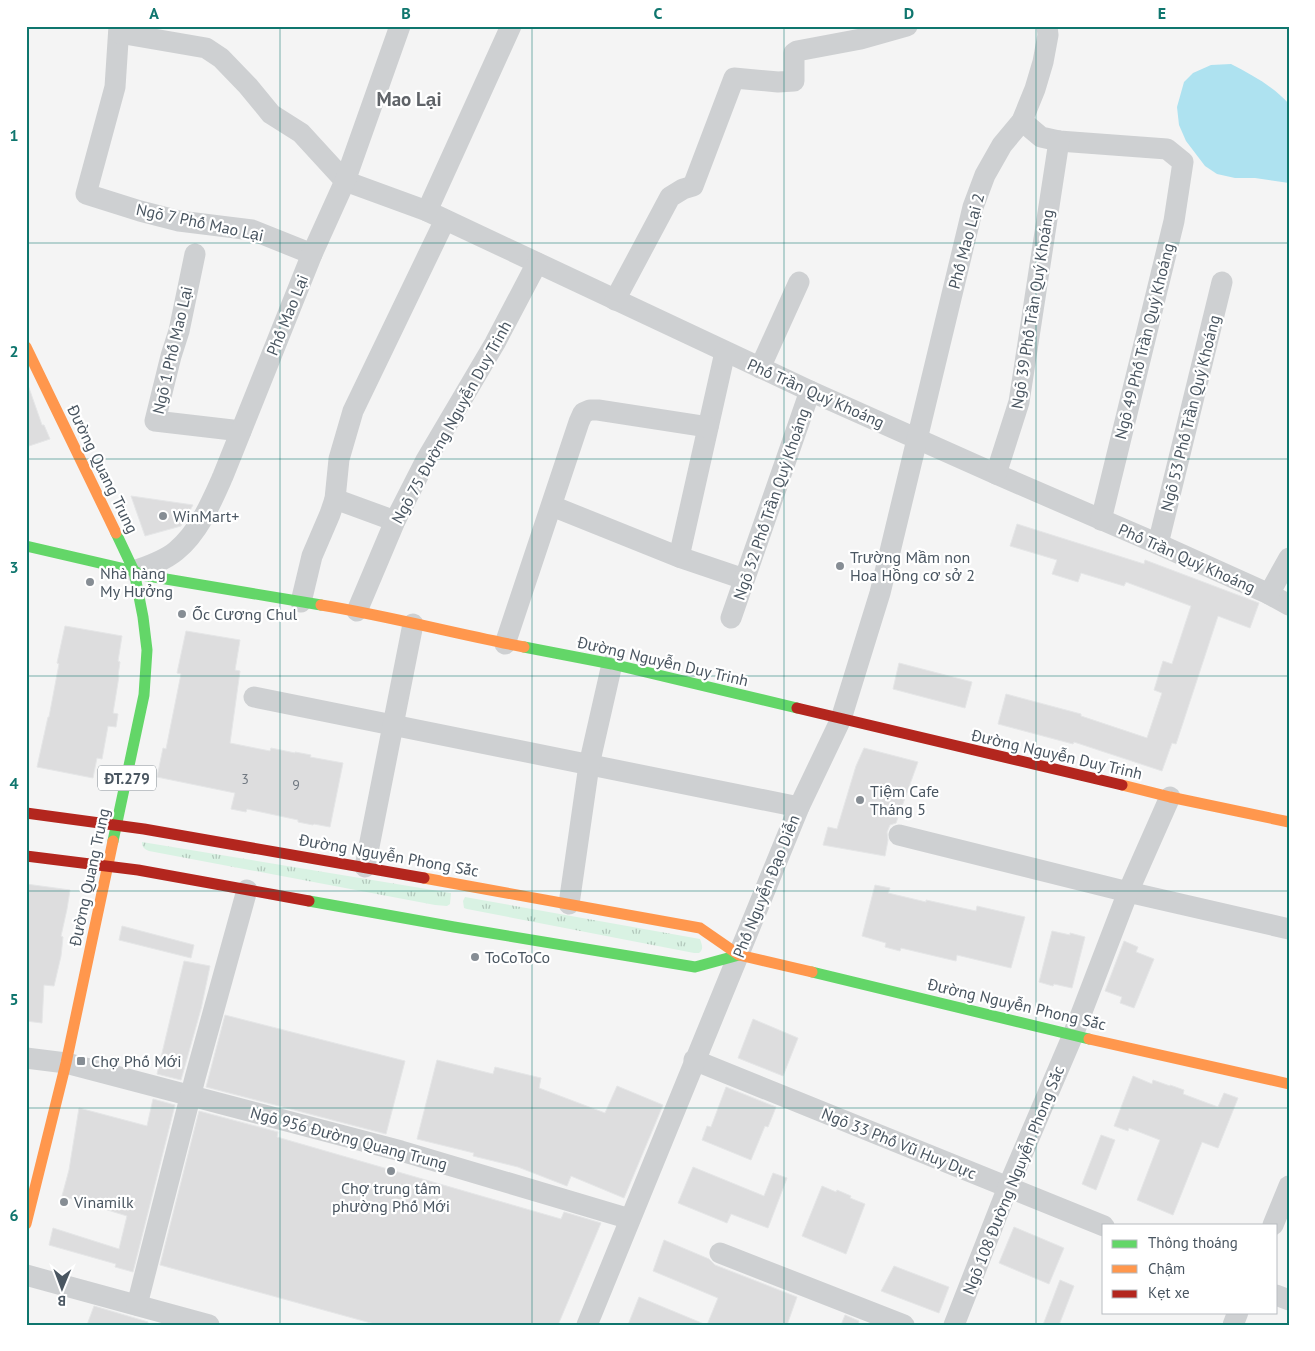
<svg xmlns="http://www.w3.org/2000/svg" width="1315" height="1351" font-family="'PT Sans',sans-serif">
<style>
.grass{fill:url(#grass-tufts)}
.water{fill:#aee2f0}
.building{fill:#ddddde;stroke:#e5e6e7}
.lines{fill:none;stroke-linecap:round;stroke-linejoin:round}
.street{stroke:#ced0d2;stroke-width:21}
.fast{stroke:#63d668;stroke-width:11}
.slow{stroke:#ff974d;stroke-width:11}
.jam{stroke:#b3261e;stroke-width:11}
.grid{fill:none;stroke:#0f766e;stroke-width:1;stroke-opacity:0.55}
.poi-dot{fill:#868d94;stroke:#fff;stroke-width:2}
.labels{text-anchor:middle;dominant-baseline:central;stroke-width:4.5;stroke-linejoin:round;paint-order:stroke}
.number-label{font-size:14px;fill:#707881}
.shield{fill:#fff;stroke:#808990;stroke-width:1}
.shield-label{font-size:15px;font-weight:bold;fill:#4a5661}
.street-label{font-size:16px;fill:#4a5661;stroke:#fff}
.poi-label{font-size:16px;fill:#4a5661;stroke:#fff;text-anchor:start}
.quarter-label{font-size:19px;font-weight:bold;fill:#5f6368;stroke:#fff}
.neatline{fill:none;stroke:#0f766e;stroke-width:2}
.grid-label{font-size:16px;text-anchor:middle;font-weight:bold;fill:#0f766e}
</style>
<defs>
<pattern id="grass-tufts" width="24" height="20" patternUnits="userSpaceOnUse" patternTransform="scale(1.25)"><rect width="24" height="20" fill="#d9f2e3"/><path d="M3 7l-1-3M5 7V3M7 7l1-3M15 17l-1-3M17 17v-4M19 17l1-3" fill="none" stroke="#b2c7bb"/></pattern>
</defs>
<rect width="100%" height="100%" fill="#f4f4f4"/>
<!-- grass -->
<g class="grass">
<path d="M 142,842 L 451,893 L 450,904 L 447,906 L 435,905 L 149,851 C 144,849 142,847 142,842 Z"/>
<path d="M 465,897 L 700,939 C 702,945 704,949 699,953 L 694,953 L 467,909 L 464,908 L 463,901 Z"/>
</g>
<!-- water -->
<path class="water" d="M 1231,64 C 1252,75 1273,86 1289,104 L 1289,183 L 1255,178 L 1235,178 L 1217,174 L 1205,166 L 1186,141 L 1179,125 L 1177,107 L 1184,82 L 1193,73 L 1211,65 Z"/>
<!-- building -->
<g class="building">
<polygon points="26,386 28,386 29,388 42,425 44,425 50,439 26,447"/>
<polygon points="131,496 193,505 181,526 145,536"/>
<polygon points="1017,524 1144,564 1145,560 1259,603 1250,628 1218,616 1176,744 1172,743 1162,771 1074,742 1073,744 998,724 1006,694 1081,714 1081,716 1147,738 1162,693 1154,690 1163,661 1172,664 1191,606 1126,582 1124,586 1081,573 1078,582 1052,574 1057,560 1010,546"/>
<polygon points="65,626 122,636 118,661 120,662 118,676 119,676 113,713 118,714 116,727 108,726 102,759 97,758 93,778 37,767 48,717 49,717 59,664 57,663"/>
<polygon points="186,631 240,640 235,670 240,671 230,743 270,751 271,748 295,753 295,752 311,755 310,757 343,763 330,827 314,824 313,825 298,822 298,820 247,809 246,812 231,809 235,793 157,777 163,748 166,749 181,674 177,673"/>
<polygon points="899,663 972,682 965,708 893,689"/>
<polygon points="864,748 918,762 896,823 890,825 887,832 888,840 885,856 823,845 828,827 837,829 856,766"/>
<polygon points="26,884 70,890 67,909 61,936 63,937 61,956 54,986 44,985 42,1023 26,1021"/>
<polygon points="875,885 890,888 888,893 926,902 926,900 976,911 977,906 1025,917 1011,968 957,955 956,961 901,948 900,951 885,947 886,943 862,936"/>
<polygon points="122,926 194,945 191,958 119,940"/>
<polygon points="1052,931 1070,935 1070,933 1085,937 1072,988 1054,984 1053,986 1039,982"/>
<polygon points="1124,941 1138,947 1136,952 1154,959 1134,1008 1120,1003 1122,997 1105,991"/>
<polygon points="184,961 210,966 201,1009 181,1080 157,1074"/>
<polygon points="225,1015 405,1061 386,1134 206,1087"/>
<polygon points="753,1019 798,1038 783,1076 738,1058"/>
<polygon points="437,1060 493,1074 495,1067 541,1078 539,1088 605,1113 617,1086 663,1105 624,1198 571,1176 567,1186 518,1167 473,1156 474,1153 417,1139"/>
<polygon points="1133,1076 1152,1084 1153,1080 1170,1086 1170,1085 1184,1090 1183,1094 1218,1107 1224,1093 1238,1098 1218,1148 1202,1142 1173,1215 1137,1200 1160,1140 1129,1128 1128,1131 1114,1126"/>
<polygon points="726,1087 776,1107 768,1127 765,1126 751,1160 702,1140 707,1126 711,1127"/>
<polygon points="153,1099 175,1105 133,1272 115,1267 116,1264 49,1245 53,1228 119,1249 127,1216 62,1196 69,1170 79,1108 147,1126"/>
<polygon points="199,1111 278,1132 277,1137 561,1219 564,1212 601,1223 558,1325 378,1325 160,1265"/>
<polygon points="1101,1135 1115,1140 1096,1190 1082,1184"/>
<polygon points="693,1167 764,1196 773,1173 787,1178 768,1228 731,1214 727,1223 678,1203"/>
<polygon points="822,1186 836,1192 837,1190 851,1196 850,1198 865,1204 846,1254 802,1236"/>
<polygon points="1014,1227 1064,1248 1049,1284 999,1263"/>
<polygon points="664,1240 709,1259 715,1265 797,1297 787,1325 707,1325 718,1298 653,1271"/>
<polygon points="894,1266 949,1287 939,1313 881,1291"/>
<polygon points="1060,1280 1074,1286 1059,1325 1043,1325"/>
<polygon points="639,1297 704,1324 704,1325 628,1325"/>
<polygon points="94,1306 148,1322 148,1325 87,1325"/>
<polygon points="845,1315 859,1321 858,1325 841,1325"/>
</g>
<g class="lines">
<!-- street -->
<g class="street">
<polyline points="119,26 115,87 86,194 140,211 179,221 252,230 312,254"/>
<polyline points="119,33 206,48 221,58 248,86 271,114 301,133 345,181 427,211 810,391 996,474 1158,544 1269,594 1289,605"/>
<polyline points="1022,121 1041,137 1059,141 1167,149 1183,162 1174,221 1101,520"/>
<polyline points="427,211 511,26"/>
<polyline points="195,254 179,331 171,356 155,421 241,431"/>
<polyline points="615,300 670,197 683,189 693,186 734,78 778,82 794,81 794,53 797,51 861,39 907,26"/>
<polyline points="760,368 799,282"/>
<polyline points="996,474 1019,402 1059,141"/>
<polyline points="335,499 395,521"/>
<polyline points="552,506 679,557 744,579"/>
<polyline points="1158,544 1222,282"/>
<polyline points="679,557 725,352"/>
<path d="M 134,571 C 148,566 164,561 176,551 C 199,532 211,503 223,476 L 312,254 L 345,181 L 400,26"/>
<polyline points="1269,594 1289,558"/>
<polyline points="301,602 312,556 330,514 335,499 339,459 353,411 445,220"/>
<polyline points="357,611 395,521 426,460 495,343 537,263"/>
<polyline points="731,618 810,391"/>
<polyline points="505,644 579,422 583,413 590,410 598,410 708,427"/>
<polyline points="254,697 799,807"/>
<polyline points="899,835 1128,892 1289,929"/>
<polyline points="365,867 413,624"/>
<polyline points="569,904 589,765 612,664"/>
<polyline points="26,1058 66,1063 401,1151 630,1219"/>
<polyline points="694,1060 1104,1226"/>
<polyline points="1273,1225 1289,1186"/>
<polyline points="720,1253 904,1325"/>
<polyline points="26,1275 209,1325"/>
<polyline points="1276,1295 1289,1300"/>
<polyline points="137,1305 195,1078 247,890"/>
<polyline points="587,1325 799,807 841,719 880,593 973,207 985,175 1002,145 1022,121 1035,89 1043,62 1048,35 1047,26"/>
<polyline points="954,1325 1008,1187 1073,1035 1128,892 1170,797"/>
<polyline points="1233,1325 1238,1312"/>
</g>
<!-- fast -->
<g class="fast">
<polyline points="26,546 134,571 142,575 321,605"/>
<polyline points="524,647 612,664 797,708"/>
<polyline points="113,841 144,695 147,650 143,617 134,571 116,533"/>
<polyline points="309,901 454,927 695,967 739,955"/>
<polyline points="812,972 1089,1039"/>
</g>
<!-- slow -->
<g class="slow">
<polyline points="26,347 116,533"/>
<path d="M 321,605 C 389,616 456,634 524,647"/>
<polyline points="1122,785 1170,797 1289,822"/>
<polyline points="424,878 700,928 739,955 812,972"/>
<polyline points="1089,1039 1289,1084"/>
<polyline points="26,1224 66,1063 113,841"/>
</g>
<!-- jam -->
<g class="jam">
<polyline points="797,708 1122,785"/>
<polyline points="26,813 144,829 424,878"/>
<polyline points="26,856 138,870 309,901"/>
</g>
</g>
<!-- grid -->
<path class="grid" d="M 280,26 L 280,1325M 532,26 L 532,1325M 784,26 L 784,1325M 1036,26 L 1036,1325M 26,243 L 1289,243M 26,459 L 1289,459M 26,676 L 1289,676M 26,891 L 1289,891M 26,1108 L 1289,1108"/>
<!-- markers -->
<g class="poi-dot">
<circle cx="163" cy="516" r="5"/>
<circle cx="840" cy="566" r="5"/>
<circle cx="90" cy="582" r="5"/>
<circle cx="182" cy="614" r="5"/>
<circle cx="860" cy="800" r="5"/>
<circle cx="475" cy="957" r="5"/>
<rect x="76" y="1056" width="10" height="10" rx="2.5"/>
<circle cx="391" cy="1171" r="5"/>
<circle cx="64" cy="1202" r="5"/>
</g>
<g class="labels">
<!-- number labels -->
<g class="number-label">
<text x="245" y="779">3</text>
<text x="296" y="785">9</text>
</g>
<!-- shield labels -->
<rect class="shield" x="98" y="765.5" width="58" height="25" rx="4"/>
<g class="shield-label">
<text x="127" y="778">ĐT.279</text>
</g>
<!-- street labels -->
<g class="street-label">
<text transform="translate(200 222) rotate(12)">Ngõ 7 Phố Mao Lại</text>
<text transform="translate(966 241) rotate(-75)">Phố Mao Lại 2</text>
<text transform="translate(1032 309) rotate(-81)">Ngõ 39 Phố Trần Quý Khoáng</text>
<text transform="translate(287 315) rotate(-68)">Phố Mao Lại</text>
<text transform="translate(1144 341) rotate(-76)">Ngõ 49 Phố Trần Quý Khoáng</text>
<text transform="translate(172 350) rotate(-77)">Ngõ 1 Phố Mao Lại</text>
<text transform="translate(816 393) rotate(24)">Phố Trần Quý Khoáng</text>
<text transform="translate(1190 413) rotate(-76)">Ngõ 53 Phố Trần Quý Khoáng</text>
<text transform="translate(451 422) rotate(-61)">Ngõ 75 Đường Nguyễn Duy Trinh</text>
<text transform="translate(103 469) rotate(64)">Đường Quang Trung</text>
<text transform="translate(771 504) rotate(-71)">Ngõ 32 Phố Trần Quý Khoáng</text>
<text transform="translate(1187 558) rotate(24)">Phố Trần Quý Khoáng</text>
<text transform="translate(663 661) rotate(13)">Đường Nguyễn Duy Trinh</text>
<text transform="translate(1057 754) rotate(13)">Đường Nguyễn Duy Trinh</text>
<text transform="translate(389 855) rotate(10)">Đường Nguyễn Phong Sắc</text>
<text transform="translate(89 877) rotate(-78)">Đường Quang Trung</text>
<text transform="translate(766 886) rotate(-68)">Phố Nguyễn Đạo Diễn</text>
<text transform="translate(1017 1004) rotate(13)">Đường Nguyễn Phong Sắc</text>
<text transform="translate(349 1138) rotate(15)">Ngõ 956 Đường Quang Trung</text>
<text transform="translate(899 1143) rotate(22)">Ngõ 33 Phố Vũ Huy Dực</text>
<text transform="translate(1013 1180) rotate(-68)">Ngõ 108 Đường Nguyễn Phong Sắc</text>
</g>
<!-- poi labels -->
<g class="poi-label">
<text x="173" y="516">WinMart+</text>
<text x="850" y="557">Trường Mầm non<tspan x="850" dy="18">Hoa Hồng cơ sở 2</tspan></text>
<text x="100" y="573">Nhà hàng<tspan x="100" dy="18">My Hưởng</tspan></text>
<text x="192" y="614">Ốc Cương Chul</text>
<text x="870" y="791">Tiệm Cafe<tspan x="870" dy="18">Tháng 5</tspan></text>
<text x="485" y="957">ToCoToCo</text>
<text x="91" y="1061">Chợ Phố Mới</text>
<text x="391" y="1188" text-anchor="middle">Chợ trung tâm<tspan x="391" dy="18">phường Phố Mới</tspan></text>
<text x="74" y="1202">Vinamilk</text>
</g>
<!-- quarter labels -->
<g class="quarter-label">
<text x="409" y="99">Mao Lại</text>
</g>
</g>
<!-- border -->
<rect width="1315" height="1351" fill="none" stroke="#ffffff" stroke-width="55"/>
<!-- legend -->
<rect x="1102" y="1224" width="175" height="90" fill="#ffffff" stroke="#b7bbc0"/>
<rect x="1112" y="1240" width="25" height="8" fill="#63d668" stroke="#b7bbc0"/>
<text x="1148" y="1248" font-size="15" fill="#4a5661">Thông thoáng</text>
<rect x="1112" y="1265" width="25" height="8" fill="#ff974d" stroke="#b7bbc0"/>
<text x="1148" y="1274" font-size="15" fill="#4a5661">Chậm</text>
<rect x="1112" y="1290" width="25" height="8" fill="#b3261e" stroke="#b7bbc0"/>
<text x="1148" y="1298" font-size="15" fill="#4a5661">Kẹt xe</text>
<!-- north arrow -->
<g transform="translate(62 1288) rotate(181)" stroke="#ffffff" stroke-width="4" paint-order="stroke">
<path d="M0-4L9 19L0 12L-9 19Z" fill="#4a5661"/>
<text y="-8" font-size="14" font-weight="bold" text-anchor="middle" fill="#4a5661">B</text>
</g>
<rect x="28" y="28" width="1260" height="1296" class="neatline"/>
<g class="grid-label">
<text x="154" y="19">A</text>
<text x="406" y="19">B</text>
<text x="658" y="19">C</text>
<text x="909" y="19">D</text>
<text x="1162" y="19">E</text>
<text x="14" y="141">1</text>
<text x="14" y="357">2</text>
<text x="14" y="573">3</text>
<text x="14" y="789">4</text>
<text x="14" y="1005">5</text>
<text x="14" y="1221">6</text>
</g>
</svg>
